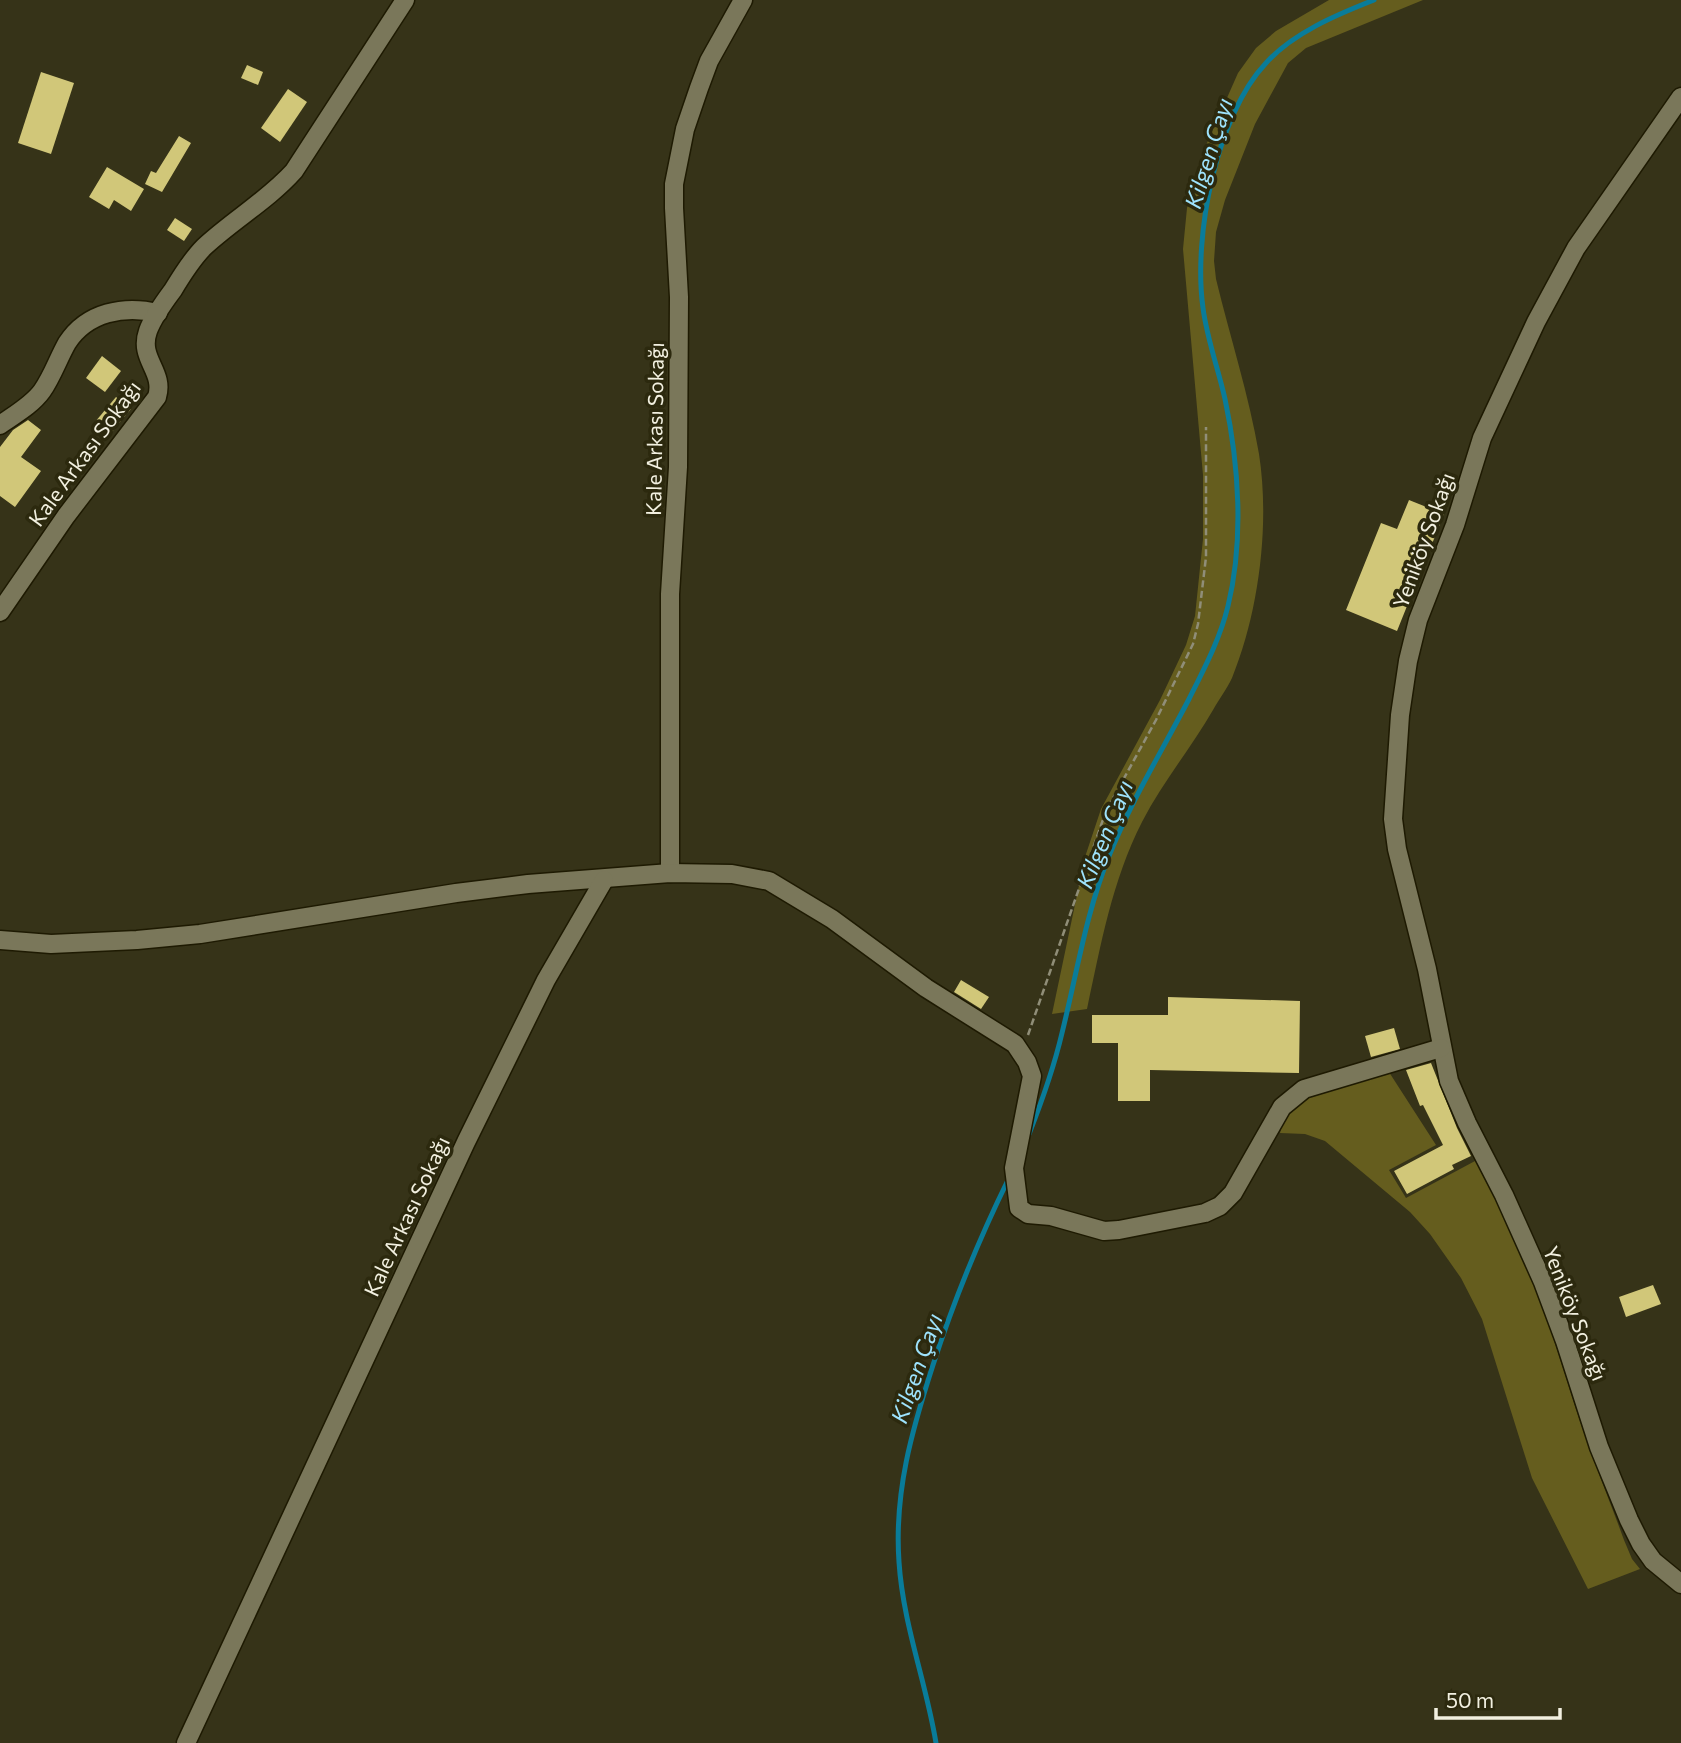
<svg xmlns="http://www.w3.org/2000/svg" width="1681" height="1743" font-family="Commissioner,sans-serif">
<style>
.green{fill:#655d1e}
.lines{fill:none;stroke-linecap:round;stroke-linejoin:round}
.stream{stroke:#097c9a;stroke-width:5}
.building{fill:#d1c779}
.minor-casing{stroke:#1e1a02;stroke-width:21}
.path{stroke:#908e78;stroke-width:2.5;stroke-dasharray:7 3.5;stroke-linecap:butt}
.minor{stroke:#7a775a;stroke-width:18}
.labels{text-anchor:middle;dominant-baseline:central;stroke-width:7;stroke-linejoin:round;paint-order:stroke}
.street-label{font-size:21px;fill:#f2f0e0;stroke:#2c290e}
.water-label{font-size:23px;font-style:italic;fill:#9ee3fd;stroke:#2c290e}
</style>
<rect width="100%" height="100%" fill="#363318"/>
<!-- green -->
<g class="green">
<path d="M 1329,0 L 1423,0 L 1306,48 L 1288,63 L 1255,124 L 1225,200 L 1216,232 L 1214,261 L 1216,279 C 1230,337 1249,395 1259,454 C 1270,524 1259,612 1232,678 C 1227,689 1219,699 1213,710 C 1191,748 1162,783 1142,822 C 1112,881 1101,944 1087,1009 L 1052,1014 L 1085,857 L 1101,809 L 1160,700 L 1186,645 L 1195,616 L 1203,539 L 1203,475 L 1183,249 L 1187,208 L 1194,179 L 1207,143 L 1238,73 L 1256,48 L 1276,31 Z"/>
<path d="M 1387,1069 L 1436,1145 L 1389,1170 L 1406,1198 L 1475,1161 C 1524,1236 1549,1325 1576,1409 C 1590,1453 1608,1496 1624,1540 L 1632,1559 L 1640,1569 L 1588,1589 L 1532,1478 L 1482,1319 L 1461,1278 L 1430,1234 L 1410,1212 L 1325,1141 L 1305,1134 L 1280,1133 L 1284,1115 L 1293,1102 Z"/>
</g>
<g class="lines">
<!-- stream -->
<g class="stream">
<path d="M 1029,1134 C 1042,1101 1054,1067 1062,1033 C 1077,973 1086,913 1109,856 C 1131,801 1162,751 1189,699 C 1204,669 1220,639 1228,606 C 1244,540 1239,465 1225,399 C 1218,368 1207,339 1203,308 C 1193,237 1216,116 1266,63 C 1293,33 1336,15 1374,0"/>
<path d="M 936,1743 C 926,1682 903,1624 899,1562 C 894,1492 912,1430 933,1365 C 954,1300 979,1239 1009,1178"/>
</g>
</g>
<!-- building -->
<g class="building">
<polygon points="247,65 263,72 258,85 241,78"/>
<polygon points="41,72 74,83 51,154 18,143"/>
<polygon points="288,89 307,102 280,142 261,128"/>
<polygon points="179,136 191,143 162,192 145,184 151,171 156,173"/>
<polygon points="107,167 144,189 131,211 114,200 109,209 89,197"/>
<polygon points="175,218 192,229 184,241 167,230"/>
<polygon points="102,356 121,371 105,392 86,378"/>
<polygon points="116,397 131,409 110,434 95,422"/>
<polygon points="28,420 41,430 21,457 41,471 15,507 0,496 0,447 13,430"/>
<polygon points="1409,500 1444,514 1397,631 1346,610 1381,523 1397,529"/>
<polygon points="961,980 989,997 981,1009 954,992"/>
<polygon points="1168,997 1300,1001 1299,1073 1150,1070 1150,1101 1118,1101 1118,1043 1092,1043 1092,1015 1168,1015"/>
<polygon points="1394,1028 1400,1049 1371,1057 1365,1036"/>
<polygon points="1431,1063 1457,1128 1471,1156 1452,1165 1454,1169 1407,1194 1394,1171 1443,1145 1423,1105 1420,1106 1406,1070"/>
<polygon points="1653,1285 1661,1304 1626,1317 1619,1297"/>
</g>
<g class="lines">
<!-- minor casing -->
<g class="minor-casing">
<g id="minor">
<polyline points="1681,97 1576,248 1536,322 1482,438 1455,525 1418,620 1408,661 1400,715 1393,819 1397,849 1427,969 1449,1081 1467,1123 1504,1195 1543,1282 1565,1341 1599,1447 1629,1520 1641,1544 1653,1561 1681,1584"/>
<path d="M 0,425 C 14,415 32,405 42,391 C 52,377 58,359 67,343 C 87,312 124,305 158,313"/>
<path d="M 0,612 L 66,516 L 157,397 C 165,371 138,359 148,331 C 153,317 164,302 173,290 C 182,275 192,259 204,247 C 233,220 268,200 294,171 L 405,0"/>
<polyline points="670,873 670,594 678,467 679,297 674,208 674,184 685,129 699,88 709,61 743,0"/>
<polyline points="0,940 51,944 137,940 200,934 456,893 528,884 670,873 732,874 769,881 832,919 926,988 1015,1044 1027,1062 1032,1076 1014,1168 1019,1208 1028,1214 1051,1216 1104,1231 1119,1230 1205,1213 1220,1206 1233,1193 1282,1107 1304,1089 1441,1048"/>
<polyline points="186,1743 466,1142 546,980 604,880"/>
</g>
</g>
<!-- path -->
<polyline class="path" points="1028,1035 1106,811 1156,720 1193,644 1198,624 1206,557 1206,427"/>
<!-- minor -->
<use href="#minor" class="minor"/>
</g>
<g class="labels">
<!-- street labels -->
<g class="street-label">
<text transform="translate(654 429) rotate(-89)">Kale Arkası Sokağı</text>
<text transform="translate(84 453) rotate(-54)">Kale Arkası Sokağı</text>
<text transform="translate(1423 540) rotate(-70)">Yeniköy Sokağı</text>
<text transform="translate(406 1216) rotate(-65)">Kale Arkası Sokağı</text>
<text transform="translate(1576 1313) rotate(69)">Yeniköy Sokağı</text>
</g>
<!-- water labels -->
<g class="water-label">
<text transform="translate(1208 153) rotate(-73)">Kilgen Çayı</text>
<text transform="translate(1104 834) rotate(-68)">Kilgen Çayı</text>
<text transform="translate(916 1368) rotate(-71)">Kilgen Çayı</text>
</g>
</g>
<!-- scale -->
<path d="M1436 1708v10h124v-10" fill="none" stroke="#f2f0e0" stroke-width="3.5"/>
<text x="1446" y="1708" font-size="21" fill="#f2f0e0" stroke="#2c290e" stroke-width="5" paint-order="stroke">50 m</text>
</svg>
